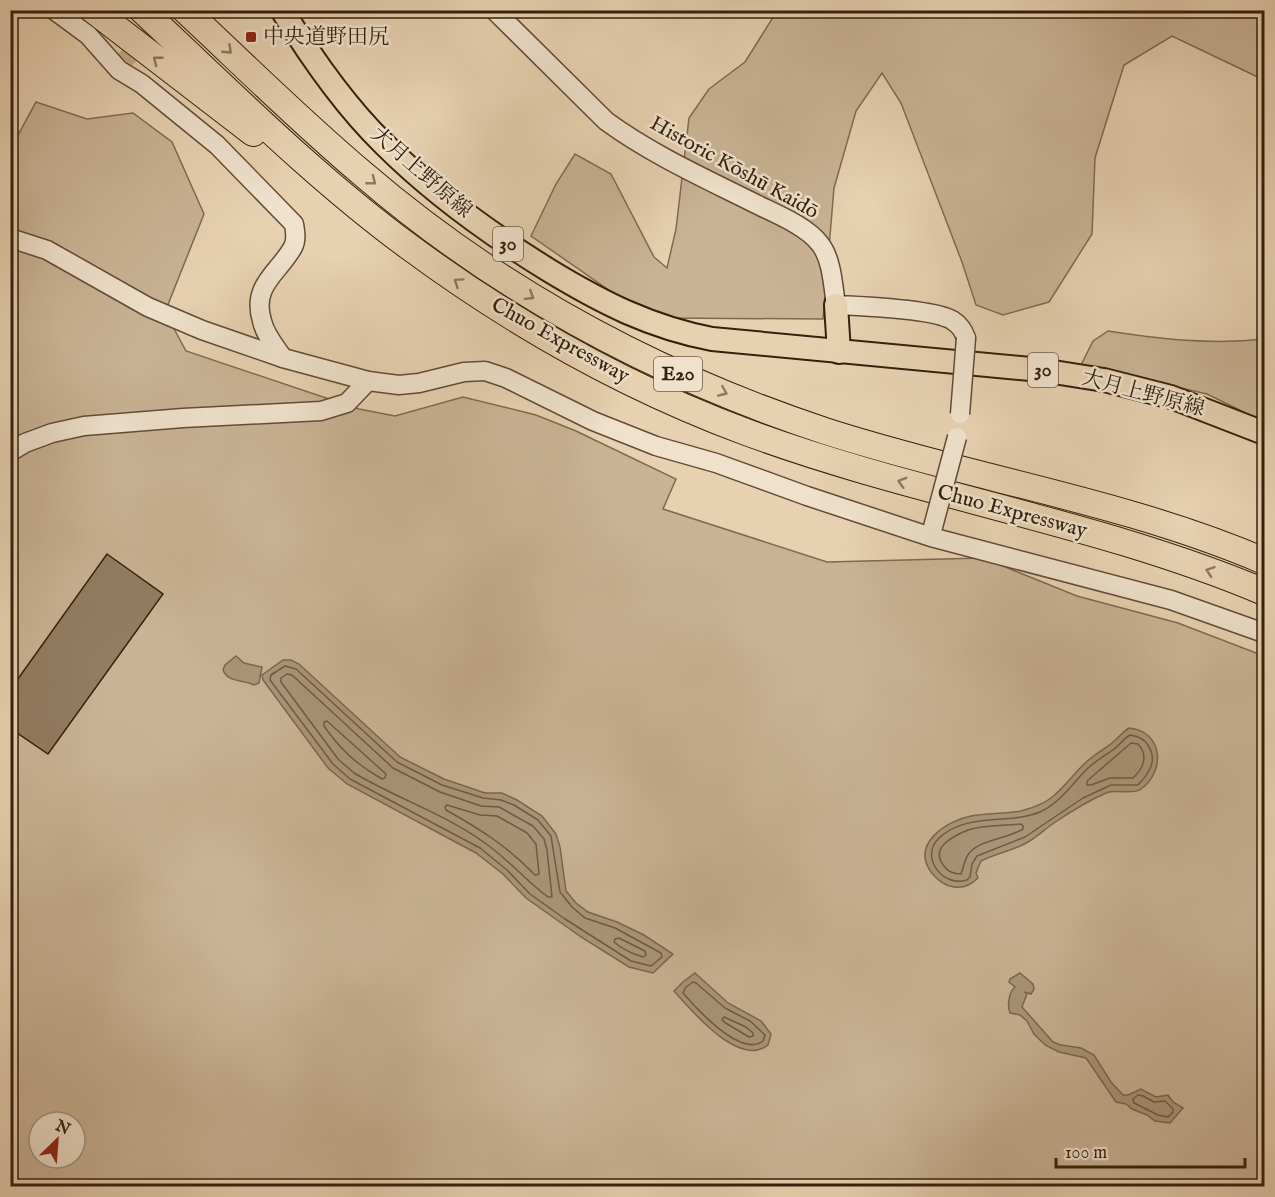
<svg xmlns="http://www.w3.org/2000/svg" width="1275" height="1197" font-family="'IM FELL English','Noto Serif JP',serif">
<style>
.green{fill:#c9b395;stroke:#7f6a51;stroke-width:1.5;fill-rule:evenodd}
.water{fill:#aa9579;stroke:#7b664e;stroke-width:1.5}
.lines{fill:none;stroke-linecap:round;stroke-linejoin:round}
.shore{stroke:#705a43;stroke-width:1.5}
.building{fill:#927c62;stroke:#35200d;stroke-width:1.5}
.minor-tunnel{stroke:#c3ae90;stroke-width:18;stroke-dasharray:18 9;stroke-linecap:butt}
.minor-casing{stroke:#624c36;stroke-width:21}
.major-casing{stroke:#35200d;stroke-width:26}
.highway-casing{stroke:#35200d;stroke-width:28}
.minor{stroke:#efe1cc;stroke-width:18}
.major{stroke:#e7d1b1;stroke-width:22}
.highway{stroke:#e7d1b1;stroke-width:26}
.minor-bridge-casing{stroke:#624c36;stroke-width:21;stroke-linecap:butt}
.minor-bridge{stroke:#efe1cc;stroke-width:18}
.oneway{stroke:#8e785f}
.poi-dot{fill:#8f2418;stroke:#efe1cc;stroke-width:2}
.labels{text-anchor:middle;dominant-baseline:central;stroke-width:5;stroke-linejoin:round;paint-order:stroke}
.shield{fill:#efe1cc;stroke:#6d5a46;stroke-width:1.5}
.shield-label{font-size:20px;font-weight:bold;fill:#35200d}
.poi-label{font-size:21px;fill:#35200d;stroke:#efe1cc;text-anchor:start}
.street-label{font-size:21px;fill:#35200d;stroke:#efe1cc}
</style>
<rect width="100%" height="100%" fill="#e7d1b1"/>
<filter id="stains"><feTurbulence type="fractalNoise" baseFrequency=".00333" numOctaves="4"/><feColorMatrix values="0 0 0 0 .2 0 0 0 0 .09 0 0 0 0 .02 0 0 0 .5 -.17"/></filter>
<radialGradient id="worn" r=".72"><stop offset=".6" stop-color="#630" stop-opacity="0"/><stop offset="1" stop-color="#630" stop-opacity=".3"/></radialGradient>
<!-- green -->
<g class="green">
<polygon points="777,11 1264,11 1264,80 1172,36 1124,65 1095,158 1092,234 1049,302 1003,315 976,305 962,262 901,103 882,73 856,111 834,188 823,319 664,318 626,302 531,236 556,184 575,154 611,174 654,257 667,268 676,229 689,118 709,89 745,62"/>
<path d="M 36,102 L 87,119 L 133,113 L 172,142 L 204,214 L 165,312 L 186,351 L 359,409 L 395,416 L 463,397 L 536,415 L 576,431 L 676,479 L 663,509 L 827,562 L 983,558 L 1077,596 L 1178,623 L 1264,656 L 1264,1186 L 11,1186 L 10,150 ZM 39,1122 L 75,1122 L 75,1158 L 39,1158 Z"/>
<path d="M 1108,331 C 1161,339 1212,345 1264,339 L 1264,422 L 1207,394 L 1081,365 L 1093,341 Z"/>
</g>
<!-- water -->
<g class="water">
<path d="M 236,656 L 244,663 L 262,667 L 259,683 L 254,685 C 242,679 228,683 223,670 L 225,665 Z"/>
<polygon points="283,660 291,660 299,664 400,757 444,779 485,793 502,793 517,800 542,816 556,834 560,847 566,891 576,903 588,912 617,922 644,935 673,954 653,973 629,967 581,937 526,898 503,874 476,853 347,784 328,768 263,680 262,675"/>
<path d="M 1129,728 C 1163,731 1166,771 1141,789 C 1134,795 1116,789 1106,793 C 1088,801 1070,812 1054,823 C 1045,829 1037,837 1028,842 C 1013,851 996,853 981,861 L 976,873 L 978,878 C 963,893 944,889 931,872 C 911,844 946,821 971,816 C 987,813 1005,814 1021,811 C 1032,808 1042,805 1051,798 C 1063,789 1072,776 1083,765 C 1091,757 1099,752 1108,746 C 1116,741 1121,733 1129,728 Z"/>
<path d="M 695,973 L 728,1003 L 761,1021 L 771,1034 L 768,1045 C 739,1068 692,1011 674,991 L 683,982 Z"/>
<path d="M 1020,973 L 1033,984 L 1034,989 L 1031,994 L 1024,992 L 1027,994 L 1022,1007 L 1053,1042 L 1061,1045 L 1081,1048 L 1094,1055 L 1111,1082 L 1123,1095 L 1128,1095 L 1141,1089 L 1156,1097 L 1168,1095 L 1173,1102 L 1183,1108 L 1170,1123 L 1155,1121 L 1147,1115 L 1132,1109 L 1126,1104 L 1116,1102 L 1086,1058 L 1059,1052 L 1045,1045 L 1034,1034 L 1027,1021 L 1020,1015 L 1010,1013 C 1007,1006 1009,991 1015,987 L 1009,982 L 1010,979 Z"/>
</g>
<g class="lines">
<!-- shore -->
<g class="shore">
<polygon points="285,666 296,669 397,762 442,785 483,798 501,800 514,805 538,820 551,836 560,892 572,907 585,918 615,928 661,953 662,957 651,966 631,961 565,919 530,894 507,870 480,848 350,779 333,764 270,680 271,675"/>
<path d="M 287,674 L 292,675 L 393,768 L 440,792 L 481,806 L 499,807 L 533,826 L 544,839 L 547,850 L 552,897 L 548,897 C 526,881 508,859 485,843 C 445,814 396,798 354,773 L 338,759 L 281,682 L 281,678 Z"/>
<path d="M 327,721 L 386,774 L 385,778 L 382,779 C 357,765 340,749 324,726 L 324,722 Z"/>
<path d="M 1130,735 C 1149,737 1159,757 1147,774 C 1145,778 1141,781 1138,785 L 1111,785 L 1083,798 L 1025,837 L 977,856 L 972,864 L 970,877 L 967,880 C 943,888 919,857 939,838 C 967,812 1008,825 1040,812 C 1060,803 1072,784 1087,769 C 1095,761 1104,756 1113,750 C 1119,746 1123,739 1130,735 Z"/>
<path d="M 1131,743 L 1138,744 C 1149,756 1143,769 1133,778 L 1110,778 L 1091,785 L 1087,785 L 1087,781 Z"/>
<path d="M 447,805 L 480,815 L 497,816 L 527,833 L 536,844 L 539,874 L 535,875 C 507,846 480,829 446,810 L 445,807 Z"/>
<path d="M 1021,824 L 1023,826 L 1023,829 C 1007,839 983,839 970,852 C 964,859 964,867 961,874 C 954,874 948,872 944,866 C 929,848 953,836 968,830 C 984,825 1004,826 1021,824 Z"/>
<path d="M 619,938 L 645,951 L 646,955 L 643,957 C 633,954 622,949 614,942 L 615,939 Z"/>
<path d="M 693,982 L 696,983 L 725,1008 L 750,1021 L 765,1035 L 763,1041 C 741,1058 697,1009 683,993 L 686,987 Z"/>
<polygon points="724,1017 746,1027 753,1033 753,1036 749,1037 724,1022 722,1019"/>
<polygon points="1138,1095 1143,1096 1154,1102 1165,1101 1173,1109 1173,1112 1168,1117 1158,1115 1134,1103 1133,1099"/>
</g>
</g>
<!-- building -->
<polygon class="building" points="107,554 163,594 48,754 10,728 10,690"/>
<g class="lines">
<!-- minor-tunnel -->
<polyline class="minor-tunnel" points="125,60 170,10"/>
<!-- minor casing -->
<g class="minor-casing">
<g id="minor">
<path d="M 54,10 L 88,35 L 119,70 L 142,84 L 217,145 L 294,224 C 295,231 297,240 293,247 C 279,273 251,285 262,321 C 265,335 275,346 283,358"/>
<path d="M 494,10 L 606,121 C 651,154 704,178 754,203 C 774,213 807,226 820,244 C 832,259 833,286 836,305 C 861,306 933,309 952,320 C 960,325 963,330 966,338"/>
<polyline points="10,238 47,250 148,307 202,330 283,358 368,381 399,385 419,383 464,372 485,371 506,378 593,421 656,446 716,463 807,496 931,537 1171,600 1264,633"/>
<polyline points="10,452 25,443 52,433 84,426 183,418 321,411 347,403 368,381"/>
</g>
</g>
<!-- major casing -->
<g class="major-casing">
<g id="major">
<path d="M 282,10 C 309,54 347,108 384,144 C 433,193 490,234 550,271 C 603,303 650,327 712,339 L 1041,370 L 1104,380 L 1171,397 L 1264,433"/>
<polyline points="836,305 839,352"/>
</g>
</g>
<!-- highway casing -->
<g class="highway-casing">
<g id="highway">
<polyline points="93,10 253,133"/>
<path d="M 142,10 C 229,91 313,176 408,246 C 512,323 625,387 746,432 C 916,495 1098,522 1264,592"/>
<path d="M 185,10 C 244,65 301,122 363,174 C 498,290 656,375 825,431 C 970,478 1124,501 1264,561"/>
</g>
</g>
<!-- minor -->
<use href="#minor" class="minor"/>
<!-- major -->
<use href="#major" class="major"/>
<!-- highway -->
<use href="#highway" class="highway"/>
<!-- minor-bridge casing -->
<g class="minor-bridge-casing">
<g id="minor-bridge">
<polyline points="960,414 966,338"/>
<polyline points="933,527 957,437"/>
</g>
</g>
<!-- minor-bridge -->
<use href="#minor-bridge" class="minor-bridge"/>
</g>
<!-- one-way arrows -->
<defs><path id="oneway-chevron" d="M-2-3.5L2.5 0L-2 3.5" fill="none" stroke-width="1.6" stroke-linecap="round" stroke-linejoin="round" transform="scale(1.5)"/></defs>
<g class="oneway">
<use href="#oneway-chevron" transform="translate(228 50) rotate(43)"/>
<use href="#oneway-chevron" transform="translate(157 60) rotate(-142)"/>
<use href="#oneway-chevron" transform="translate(372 181) rotate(38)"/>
<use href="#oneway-chevron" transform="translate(458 282) rotate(-146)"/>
<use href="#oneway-chevron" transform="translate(530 296) rotate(32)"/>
<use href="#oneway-chevron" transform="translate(723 392) rotate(23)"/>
<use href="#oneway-chevron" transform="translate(902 482) rotate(-164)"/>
<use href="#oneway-chevron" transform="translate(1210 571) rotate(-161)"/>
</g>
<!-- markers -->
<rect class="poi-dot" x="245" y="31" width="12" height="12" rx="3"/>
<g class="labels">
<!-- shield labels -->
<g class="shield">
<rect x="493" y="227" width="30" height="34" rx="4.5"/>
<rect x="1028" y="353" width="30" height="34" rx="4.5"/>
<rect x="654" y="357" width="48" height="34" rx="4.5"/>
</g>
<g class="shield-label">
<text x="508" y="244">30</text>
<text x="1043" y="370">30</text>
<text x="678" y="374">E20</text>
</g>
<!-- poi labels -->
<g class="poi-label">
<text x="263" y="37">中央道野田尻</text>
</g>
<!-- street labels -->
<g class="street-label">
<text transform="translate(734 168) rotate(29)">Historic Kōshū Kaidō</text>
<text transform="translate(421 173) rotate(41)">大月上野原線</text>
<text transform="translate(560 341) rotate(29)">Chuo Expressway</text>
<text transform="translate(1143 394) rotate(15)">大月上野原線</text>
<text transform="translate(1012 512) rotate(15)">Chuo Expressway</text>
</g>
</g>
<!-- margin -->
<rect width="1275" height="1197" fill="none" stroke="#e7d1b1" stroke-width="36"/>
<rect x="12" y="12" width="1251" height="1173" fill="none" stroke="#35200d" stroke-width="3"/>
<rect x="18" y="18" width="1239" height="1161" fill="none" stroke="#35200d" stroke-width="1.5"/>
<!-- north arrow -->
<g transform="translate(57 1140) rotate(25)"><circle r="28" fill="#efe1cc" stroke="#a59480" stroke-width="1.5"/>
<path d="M0-4.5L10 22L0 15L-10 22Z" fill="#8f2418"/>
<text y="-9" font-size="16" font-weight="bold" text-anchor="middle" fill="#35200d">N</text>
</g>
<!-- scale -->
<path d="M1056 1158v9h189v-9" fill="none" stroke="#35200d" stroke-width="3"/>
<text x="1065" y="1158" font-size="18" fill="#35200d" stroke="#efe1cc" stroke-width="4.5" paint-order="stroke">100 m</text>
<rect width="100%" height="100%" filter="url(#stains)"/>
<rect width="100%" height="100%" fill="url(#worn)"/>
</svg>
